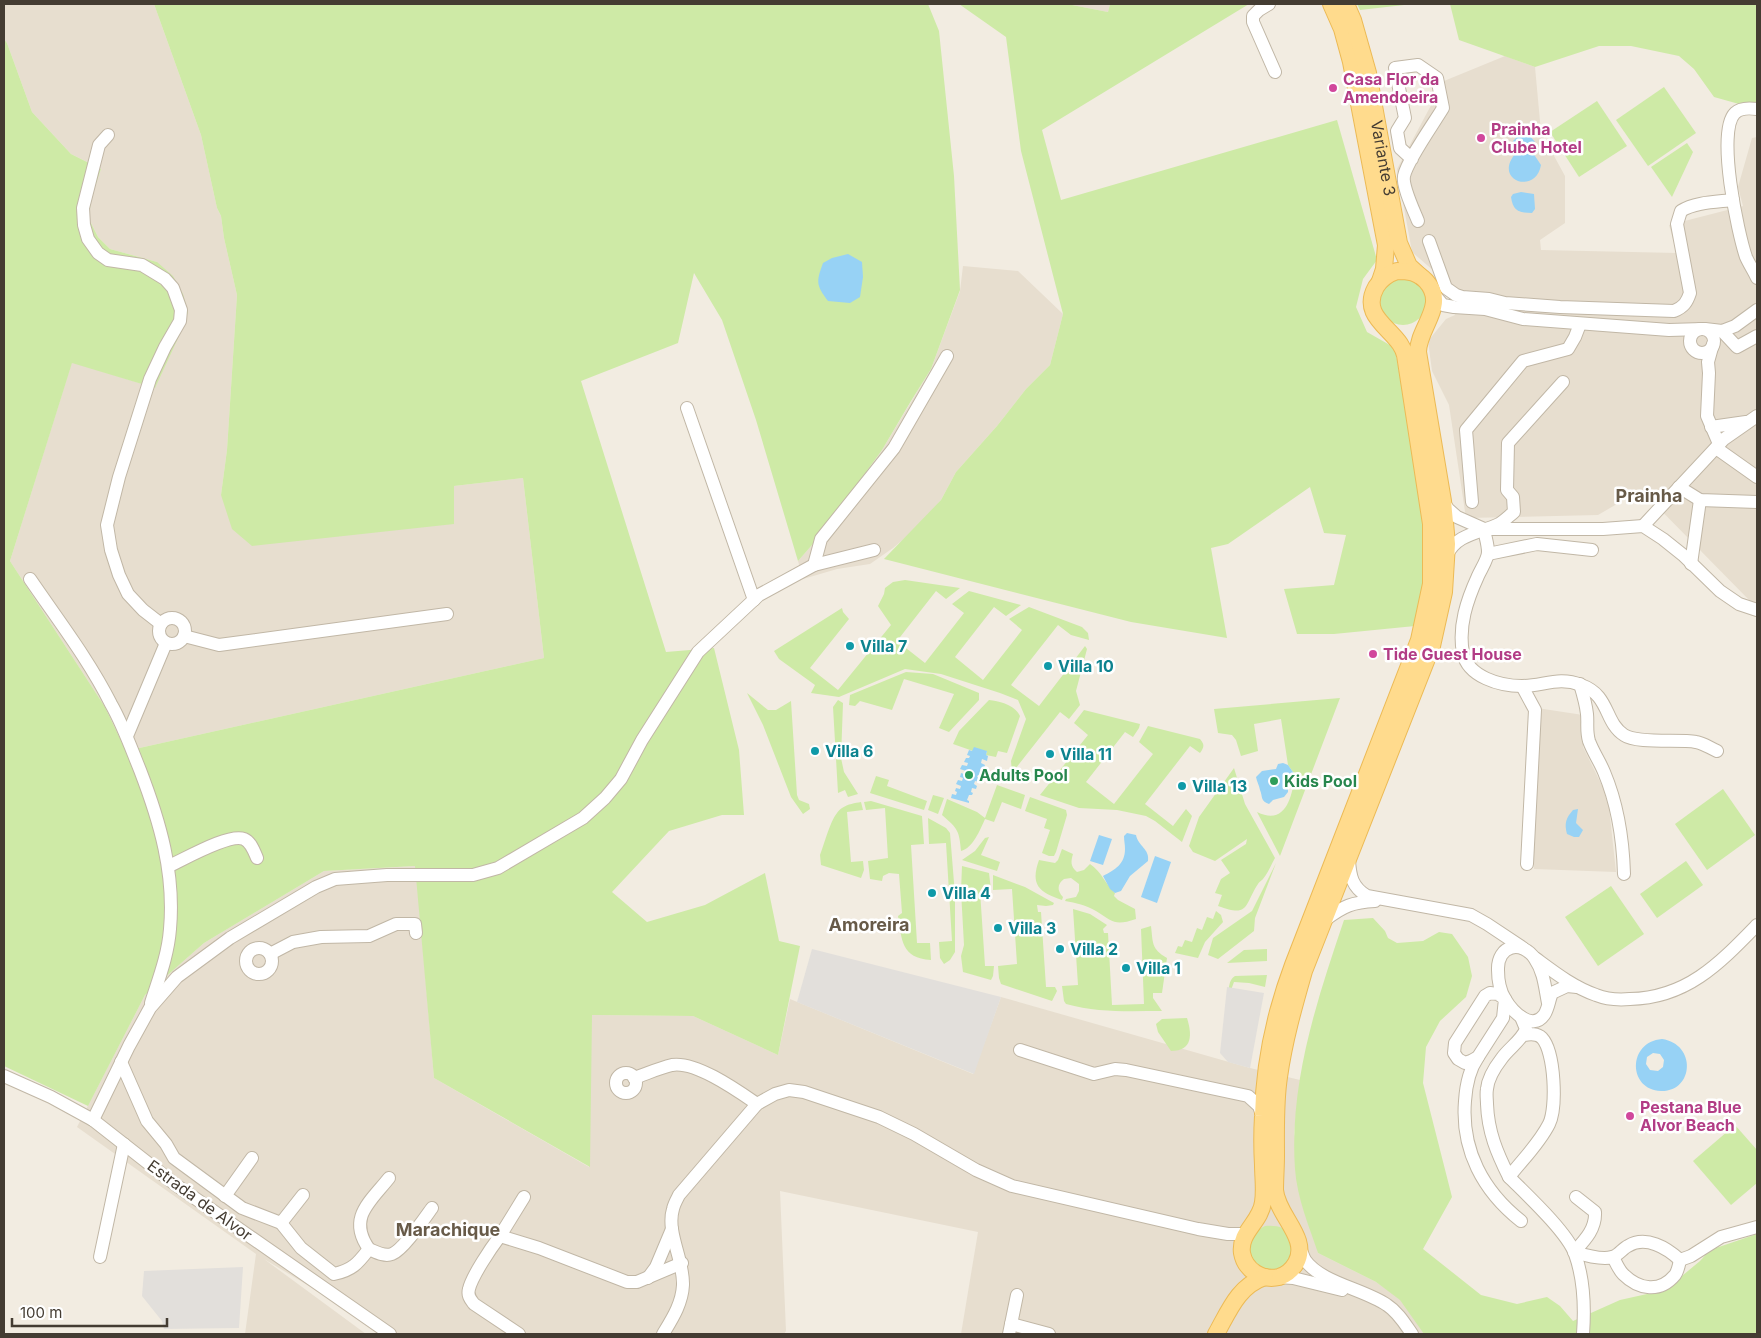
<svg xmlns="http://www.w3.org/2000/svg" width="1761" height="1338" font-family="Inter,sans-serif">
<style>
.residential{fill:#e7decf}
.green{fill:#ceeaa6}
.parking{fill:#e2dfdb}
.water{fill:#97d2f5;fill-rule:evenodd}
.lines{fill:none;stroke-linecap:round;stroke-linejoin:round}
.minor-casing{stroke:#c1b7a6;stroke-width:14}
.major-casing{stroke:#ecba55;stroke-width:18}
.minor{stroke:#fff;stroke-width:12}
.major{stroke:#ffdb8d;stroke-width:16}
.hotel-dot{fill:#d1479c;stroke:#fff;stroke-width:2}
.culture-dot{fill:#0f9aa8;stroke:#fff;stroke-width:2}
.leisure-dot{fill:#2e9e5b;stroke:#fff;stroke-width:2}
.labels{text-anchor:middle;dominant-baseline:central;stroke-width:5;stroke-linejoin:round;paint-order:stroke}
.hotel-label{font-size:16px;font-weight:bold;fill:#b23c85;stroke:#fff;text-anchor:start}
.street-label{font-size:16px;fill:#443c32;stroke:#fff}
.culture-label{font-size:16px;font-weight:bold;fill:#0d838f;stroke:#fff;text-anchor:start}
.leisure-label{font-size:16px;font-weight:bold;fill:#27864d;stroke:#fff;text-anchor:start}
.neighbourhood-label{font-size:18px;font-weight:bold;fill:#675a48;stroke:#fff}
</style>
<rect width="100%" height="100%" fill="#f2ece1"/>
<!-- residential -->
<g class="residential">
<polygon points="4,4 154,4 201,135 217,208 221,216 224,238 237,295 227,450 221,495 454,524 454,486 523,478 544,658 126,751 105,707 10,561 72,362 155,388 157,262 110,249 98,237 89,219 91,199 101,169 71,154 32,112 7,43 4,39"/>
<polygon points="1067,4 1110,4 1108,12"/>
<polygon points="1505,56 1535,67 1541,132 1565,176 1565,223 1540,240 1541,250 1677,253 1669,225 1743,206 1738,187 1752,138 1757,137 1757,602 1750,601 1641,490 1598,515 1466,518 1449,405 1432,371 1428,341 1446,319 1455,315 1449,297 1435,272 1412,252 1397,169 1444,81"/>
<polygon points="963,266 1018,271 1063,314 1050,365 1026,389 997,426 956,472 941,500 918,527 893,548 870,564 837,569 803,579 798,561 819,537 882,450 931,369 960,291"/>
<polygon points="1537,708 1583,715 1583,747 1608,798 1616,872 1534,869 1532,847"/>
<polygon points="416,866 434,1078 589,1167 591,1015 693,1016 778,1055 790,999 973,1074 1001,997 1250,1068 1300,1080 1294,1133 1318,1253 1376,1282 1403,1301 1425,1334 961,1334 978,1232 780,1191 786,1331 784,1334 389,1334 264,1259 366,1334 245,1334 256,1254 77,1127 145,995 204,943 324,871"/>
</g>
<!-- green -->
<g class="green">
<polygon points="154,4 928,4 939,31 954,176 960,290 931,369 911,401 882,450 819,537 798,561 756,420 722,320 694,273 678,343 581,381 666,652 714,648 739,750 744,815 722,815 669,831 612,892 647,922 705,905 765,873 779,941 800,946 778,1055 693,1016 592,1015 590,1167 434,1078 415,866 324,871 204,943 145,995 88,1106 4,1066 4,39 7,43 32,112 71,154 101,169 91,199 89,219 98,237 110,249 157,262 173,276 183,294 188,312 180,334 155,388 72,363 10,561 105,707 126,751 544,658 523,478 454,486 454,524 252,546 232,529 221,495 227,450 237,295 224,238 221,216 217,208 201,135"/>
<polygon points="959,4 1067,4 1108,12 1110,4 1249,4 1042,130 1061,200 1337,120 1377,260 1363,279 1356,307 1367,332 1395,348 1428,541 1423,583 1415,626 1334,634 1297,634 1284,589 1334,585 1346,535 1324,533 1310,487 1228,544 1211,548 1227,638 1131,622 884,559 941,500 956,472 997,426 1026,389 1050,365 1063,314 1021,151 1006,37"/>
<polygon points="1357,4 1413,4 1360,10"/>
<polygon points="1450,4 1757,4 1757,105 1739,104 1714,97 1694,69 1679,56 1631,46 1599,46 1535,67 1459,40"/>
<polygon points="1664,87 1696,133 1648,166 1616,120"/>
<polygon points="1597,101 1627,146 1579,177 1550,132"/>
<polygon points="1687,143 1693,152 1672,197 1651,167"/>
<circle cx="1403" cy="302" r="23"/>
<polygon points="905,580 960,588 946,599 936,591 897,641 925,663 964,613 952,604 969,591 1021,605 1006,616 994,607 955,657 983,680 1022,630 1009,619 1029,607 1082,627 1088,633 1089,640 1071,635 1058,625 1011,685 1039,706 1085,646 1087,649 1076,691 1080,705 1069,719 1060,712 1012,773 1011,761 1026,719 1018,700 1000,693 941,674 905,669 839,697 811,693 815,685 779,659 774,651 842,608 843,612 849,619 810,668 838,690 891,625 878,606 884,594 885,588 893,582"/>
<polygon points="906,672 933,674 979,693 979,700 949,732 939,728 954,694 904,679 892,710 860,701 855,706 849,705 850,695"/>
<polygon points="747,693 768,710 776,710 791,701 797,795 799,800 809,804 810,809 803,814 791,797 763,725"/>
<path d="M 1340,698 L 1280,856 L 1257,812 C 1286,826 1292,797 1295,775 L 1288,765 L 1281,719 L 1254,724 L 1258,751 L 1241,756 L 1236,740 L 1232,735 L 1218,733 L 1214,709 Z"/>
<polygon points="838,700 843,703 841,758 844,772 858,794 848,797 845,790 838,793 833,707"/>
<path d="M 989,700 C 1000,701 1015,705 1020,716 L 1007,753 L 998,751 L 996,757 L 986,755 L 987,751 L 973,751 L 953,744 L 959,731 Z"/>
<path d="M 1084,710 L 1140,724 L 1139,728 L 1133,737 L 1125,732 L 1086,782 L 1114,804 L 1153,754 L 1139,742 L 1148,726 L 1200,739 C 1205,745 1204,747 1200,753 L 1190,746 L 1145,804 L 1173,826 L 1186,809 L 1192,816 L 1182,842 L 1155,821 L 1146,816 L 1117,810 L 1079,808 L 1040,795 L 1088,735 L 1074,723 Z"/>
<path d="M 1234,768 L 1245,804 L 1275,858 C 1271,865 1268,873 1263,879 C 1261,881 1260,881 1258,884 C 1244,905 1250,918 1218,906 L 1222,895 L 1215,893 L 1221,879 L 1230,873 L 1221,860 L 1246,844 L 1247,839 L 1215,861 L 1193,852 L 1189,846 L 1199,817 Z"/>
<polygon points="876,776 889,780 887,786 927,801 924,810 870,793"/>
<path d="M 997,785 L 1025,795 L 1021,809 L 1002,802 L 994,822 L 985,819 C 980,830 973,848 961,851 C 959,830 958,829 942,815 L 947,799 L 977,812 L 985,818 Z"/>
<polygon points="1723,789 1755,835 1707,870 1675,824"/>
<polygon points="933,795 944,798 938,814 928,810"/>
<polygon points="1030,797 1066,810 1067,815 1056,852 1054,856 1049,856 1042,853 1050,830 1044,828 1047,819 1025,811"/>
<path d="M 871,801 L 922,816 L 924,844 L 911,845 L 917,943 L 930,943 L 931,960 C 901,958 902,940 898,916 L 902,913 L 899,874 L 889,873 L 883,876 L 882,881 L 870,879 L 868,861 L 888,858 L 885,808 L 866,810 L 864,802 Z"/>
<path d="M 861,802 L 863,810 L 847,812 L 851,862 L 863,861 L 864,870 L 861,878 L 821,865 L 820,855 C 825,843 831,815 842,808 C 848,804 855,803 861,802 Z"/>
<polygon points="928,818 946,828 950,833 955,895 955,952 950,960 944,964 940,958 939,942 952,941 946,843 929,844"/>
<polygon points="989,837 981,855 1000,862 997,871 962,860 975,851 985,838"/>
<path d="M 1062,849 L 1073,854 C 1071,861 1070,866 1077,872 L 1084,870 L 1090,864 C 1102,872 1105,884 1115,893 L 1114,896 L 1118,900 L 1135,909 L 1136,919 C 1115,926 1113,922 1096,911 C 1086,905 1076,903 1065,901 L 1066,899 L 1076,897 L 1079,891 L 1079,884 L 1071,878 L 1064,879 C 1057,884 1057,891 1063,897 L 1062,900 C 1039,892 1030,885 1039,860 L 1055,863 L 1058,860 Z"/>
<polygon points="1686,861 1703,885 1657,918 1640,894"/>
<polygon points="1276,863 1255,918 1254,931 1218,959 1208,955 1213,938 1252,911"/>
<polygon points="962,866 989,873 991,890 980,891 985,966 994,966 993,976 991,980 963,972 961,956 964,945 961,891"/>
<polygon points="993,875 1025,887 1054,903 1053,905 1046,906 1037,905 1038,912 1041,912 1046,987 1055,987 1057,991 1052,1001 1001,984 999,978 998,966 1017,964 1012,889 993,890"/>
<polygon points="1611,886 1644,934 1598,966 1565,917"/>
<path d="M 1073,909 L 1090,914 L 1107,925 L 1103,929 L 1104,933 L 1108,933 L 1112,1005 L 1144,1004 L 1141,929 L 1151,926 C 1153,942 1151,949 1167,958 L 1162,993 L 1153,993 L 1153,998 L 1162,1011 C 1129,1011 1098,1013 1066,1004 L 1064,1001 L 1062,986 L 1078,985 Z"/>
<polygon points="1216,911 1221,915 1223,922 1205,942 1198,958 1175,953 1178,946 1182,947 1185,940 1192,942 1197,928 1202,930 1207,917 1213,919"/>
<path d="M 1373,918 L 1385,931 L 1388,938 L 1397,943 L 1423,941 L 1439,932 L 1452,934 L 1468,957 L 1472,976 L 1466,997 L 1440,1021 L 1426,1047 L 1423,1083 L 1452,1197 L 1423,1249 L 1481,1295 L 1517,1304 L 1547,1297 L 1560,1306 L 1573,1321 L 1620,1300 L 1665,1290 L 1700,1261 L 1710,1250 L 1757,1234 L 1757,1334 L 1424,1334 L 1400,1300 L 1376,1282 L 1318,1253 C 1309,1226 1297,1198 1295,1169 C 1289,1083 1317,1000 1344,920 Z"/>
<polygon points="1267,949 1267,961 1227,963 1244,950"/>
<path d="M 1267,975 L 1265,987 L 1249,983 L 1234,982 L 1228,998 C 1229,990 1228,980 1235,976 Z"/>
<path d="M 1187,1018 C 1192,1034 1193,1051 1171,1051 L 1158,1032 L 1156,1024 L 1162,1019 Z"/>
<polygon points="1735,1125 1757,1150 1757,1183 1731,1205 1693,1161"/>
<path d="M 1265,1226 C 1290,1224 1292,1236 1292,1257 C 1278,1273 1276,1273 1256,1267 L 1247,1248 L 1256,1231 Z"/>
</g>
<!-- parking -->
<g class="parking">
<polygon points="812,949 1001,997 974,1074 797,1002"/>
<polygon points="1227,987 1264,993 1250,1068 1228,1062 1220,1053"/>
<polygon points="243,1267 239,1328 164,1329 162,1321 142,1296 144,1271"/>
</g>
<!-- water -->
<g class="water">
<path d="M 1524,134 L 1530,136 L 1535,142 L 1533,153 L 1541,165 C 1536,195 1493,181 1515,154 L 1513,141 L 1518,136 Z"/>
<path d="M 1521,192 L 1534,194 L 1535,209 L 1532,213 C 1519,213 1513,211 1511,197 L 1513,194 Z"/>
<path d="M 848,254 L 862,262 L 863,277 L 860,297 L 850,303 L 828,301 C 816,285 816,282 823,263 L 832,258 Z"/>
<polygon points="974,747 987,751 986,755 988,756 987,761 982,759 981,763 985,765 984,768 981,768 980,770 983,771 982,775 978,775 977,777 980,778 979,782 975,781 974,784 977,786 976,789 972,788 971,792 973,793 972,795 969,795 967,800 969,801 969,803 951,798 952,794 956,795 957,792 955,791 956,788 960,789 961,786 956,784 958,780 962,781 963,778 960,777 961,773 964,774 966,771 960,769 962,765 967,766 968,763 964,762 966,758 969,758 970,756 967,755 969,750 972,751"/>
<path d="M 1283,763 L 1288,765 L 1295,775 L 1294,779 L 1288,783 L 1288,792 L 1284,797 L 1273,800 L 1269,804 C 1260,801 1263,797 1260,790 C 1259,785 1257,782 1256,777 L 1262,771 L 1276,769 L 1278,764 Z"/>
<path d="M 1578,809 L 1576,823 L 1583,830 L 1579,837 L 1574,837 L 1567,834 C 1564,823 1566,818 1573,810 Z"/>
<path d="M 1127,833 L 1136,835 C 1138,846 1150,849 1148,861 L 1130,876 L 1121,891 L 1115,893 L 1110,889 L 1103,876 C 1115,870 1125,864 1125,849 C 1125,844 1124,841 1124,836 Z"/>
<polygon points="1099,835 1112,839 1103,865 1090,861"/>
<polygon points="1155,856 1171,862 1157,903 1141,897"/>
<path d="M 1662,1039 C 1697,1044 1694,1092 1661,1091 C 1628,1090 1627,1042 1662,1039 ZM 1653,1053 L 1660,1054 L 1664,1060 L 1663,1067 L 1658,1071 L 1650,1070 L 1646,1064 L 1647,1057 Z"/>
</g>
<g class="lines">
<!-- minor casing -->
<g class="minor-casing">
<g id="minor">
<polyline points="1269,4 1259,10 1253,16 1253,22 1275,72"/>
<path d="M 1757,109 C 1750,108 1740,108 1735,113 C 1716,131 1738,234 1746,257 C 1749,264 1754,271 1757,278"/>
<polyline points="108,135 99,145 83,208 84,225 88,239 98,253 108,260 142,265 165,279 173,288 181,310 180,321 165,347 150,379 119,477 107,525 111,550 119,575 128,594 143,610 161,624"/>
<path d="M 1412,159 L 1400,148 L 1397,131 L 1405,118 L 1395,68 L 1418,65 L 1437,78 L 1443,108 C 1434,123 1407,161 1404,176 C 1402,186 1414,211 1418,221"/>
<path d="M 1429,241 L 1446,288 L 1456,295 L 1462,297 L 1489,299 L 1505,303 L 1560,307 L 1674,311 C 1684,307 1687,302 1690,293 L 1677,224 L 1681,211 C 1695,202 1717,202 1733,200"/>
<polyline points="1433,293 1443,305 1454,307 1485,309 1523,319 1669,330 1703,329"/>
<circle cx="1702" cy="341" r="12"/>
<polyline points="1705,329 1722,331 1735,326 1757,310"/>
<polyline points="1722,331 1737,347 1757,336"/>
<polyline points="1713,344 1708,362 1709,373 1707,416 1719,444"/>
<polyline points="687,408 754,600"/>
<polyline points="1711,427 1746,422"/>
<polyline points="1716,448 1757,477"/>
<polyline points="1679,487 1700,500 1757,502"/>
<polyline points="1443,501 1448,509 1457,517 1484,529 1603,529 1643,526 1663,539 1683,555 1720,591 1739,604 1757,610"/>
<polyline points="1472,502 1466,430 1523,361 1568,349 1575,337 1580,324"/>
<polyline points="1643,526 1724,439 1757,416"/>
<path d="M 1484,529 C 1485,536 1488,544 1488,552 C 1488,559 1481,569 1478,576 C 1467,600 1458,626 1463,653 C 1468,677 1500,686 1522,686 C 1543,686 1559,676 1581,685 C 1610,695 1604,722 1624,735 C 1637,744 1679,739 1696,742 C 1703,743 1710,748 1717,751"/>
<polyline points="1488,554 1537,544 1592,550"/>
<path d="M 1447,555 C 1456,534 1480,533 1499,524 C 1504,521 1509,516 1514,512 L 1513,497 L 1507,490 L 1508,443 L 1563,382"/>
<polyline points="1691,564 1700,500"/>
<polyline points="814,565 874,550"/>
<path d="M 30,579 C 58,620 89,660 111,704 C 123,725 131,748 140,770 C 160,822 175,873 170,929 C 168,955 159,978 151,1003"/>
<circle cx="172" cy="631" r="13"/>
<polyline points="184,636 219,645 447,614"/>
<path d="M 1580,684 C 1583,694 1586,704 1587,714 C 1588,723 1586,731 1589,741 C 1593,752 1600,762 1604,772 C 1618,805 1623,839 1624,874"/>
<polyline points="1522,686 1535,710 1527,864"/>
<polyline points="127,736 166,643"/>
<path d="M 1349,860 C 1350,876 1352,887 1367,896 L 1471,915 L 1487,924 L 1523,948"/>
<path d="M 169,866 C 185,859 229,833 244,839 C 251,842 254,851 257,858"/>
<path d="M 1325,920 C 1343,906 1353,902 1375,901"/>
<circle cx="259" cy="961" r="13"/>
<polyline points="270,954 293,942 321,937 369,936 396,924 415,924 416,933"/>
<path d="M 1535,958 C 1554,972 1573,987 1596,995 C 1606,999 1619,1000 1630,999 C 1687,998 1720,963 1757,925"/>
<polygon points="1490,993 1498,994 1505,999 1503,1018 1478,1057 1471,1061 1465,1063 1458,1059 1454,1053 1455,1043 1485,996"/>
<path d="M 1548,1003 C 1545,988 1544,972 1535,959 C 1522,939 1497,945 1498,970 C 1498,979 1500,991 1505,999 C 1512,1011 1532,1032 1544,1015 C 1548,1010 1549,1000 1552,993 L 1567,986 L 1577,987"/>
<path d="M 1521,1017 L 1526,1029 C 1522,1040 1509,1048 1502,1058 C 1495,1067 1488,1078 1487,1089 C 1486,1094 1487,1100 1487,1104 C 1488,1132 1497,1153 1509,1177 C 1522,1160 1539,1144 1549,1124 C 1557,1108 1555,1052 1542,1038 C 1537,1033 1530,1034 1524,1035"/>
<polyline points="1020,1050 1094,1074 1115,1069 1126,1070 1248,1096 1259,1106 1263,1118"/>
<path d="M 1478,1057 C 1469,1070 1466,1085 1465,1101 C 1461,1150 1483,1191 1521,1221"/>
<path d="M 121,1062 L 147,1121 L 166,1144 L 174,1158 L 242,1208 L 281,1223 L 301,1248 L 334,1274 C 353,1270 358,1263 369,1249 C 376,1252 384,1257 392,1254 C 403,1250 424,1219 432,1208"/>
<circle cx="626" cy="1083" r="10"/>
<polyline points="4,1076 51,1097 93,1120 176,1185 390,1334"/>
<path d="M 634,1078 C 646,1074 659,1068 672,1065 C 696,1061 738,1091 757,1104"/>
<polyline points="93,1120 129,1046 150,1008 177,977 230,938 316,887 335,879 387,875 473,875 498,868 583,818 605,798 621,779 642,740 698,652 759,595 814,565 821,539 894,448 947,356"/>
<path d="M 1509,1177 C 1527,1195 1567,1232 1575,1254 C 1584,1279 1585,1307 1583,1334"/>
<polyline points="225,1196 252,1158"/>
<polyline points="524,1197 500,1236 539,1248 627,1282 637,1282 682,1263"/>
<path d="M 1576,1197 L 1595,1212 C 1596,1229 1585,1240 1574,1252 C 1584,1255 1603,1260 1612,1257 C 1618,1256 1623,1248 1628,1246 C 1646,1235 1667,1248 1680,1260 L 1691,1256 L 1721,1237 L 1757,1227"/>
<polyline points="281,1223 303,1195"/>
<path d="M 500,1236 C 491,1248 472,1276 469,1289 C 467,1296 471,1300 474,1304 L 519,1334"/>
<path d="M 1299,1246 C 1301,1250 1303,1256 1305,1260 C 1321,1283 1364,1289 1387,1305 C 1398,1312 1405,1324 1412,1334"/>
<path d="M 369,1249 C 347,1218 370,1202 389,1178"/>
<polyline points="100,1257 124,1144"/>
<path d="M 1613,1257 C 1616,1263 1619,1270 1623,1274 C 1639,1290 1660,1293 1675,1275 C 1678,1271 1679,1265 1680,1260"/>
<polyline points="1278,1277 1293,1278 1342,1290"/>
<polyline points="648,1278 656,1267 672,1229"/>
<polyline points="1011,1324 1049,1334"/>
<path d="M 663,1334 C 672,1319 682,1304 683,1285 C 684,1260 666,1232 673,1209 C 674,1204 677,1199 679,1195 L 757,1104 L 775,1094 L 789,1090 L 804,1092 L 879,1117 L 914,1134 L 976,1170 L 1012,1186 L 1198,1229 L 1228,1234 L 1245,1234"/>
<polyline points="1009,1334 1017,1295"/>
</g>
</g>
<!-- major casing -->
<g class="major-casing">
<g id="major">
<polyline points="1331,4 1342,29 1351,62 1386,245 1384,269 1380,281"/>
<path id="s1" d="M 1346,4 L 1353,20 L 1368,73 L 1399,243 L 1409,266 L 1420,276"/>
<path d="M 1397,271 C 1408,271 1418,272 1426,281 C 1448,305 1418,327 1418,352 L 1443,501 L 1447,544 L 1444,592 L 1432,646 L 1304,971 C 1294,1006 1284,1041 1279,1077 C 1275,1103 1276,1130 1276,1156 C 1276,1167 1275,1179 1275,1190 C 1277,1216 1310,1238 1296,1263 C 1292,1270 1286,1275 1279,1277 C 1262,1281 1245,1270 1242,1253 C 1239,1232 1261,1222 1263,1202 C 1265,1190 1263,1177 1263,1165 C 1262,1148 1262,1132 1263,1116 C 1264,1064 1275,1013 1293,965 L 1419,640 L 1431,584 L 1431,524 L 1405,355 C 1404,351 1402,347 1400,344 C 1388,326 1361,314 1376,287 C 1381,279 1388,274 1397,271 Z"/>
<path d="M 1216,1334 C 1229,1311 1238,1286 1265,1277"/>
</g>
</g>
<!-- minor -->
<use href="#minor" class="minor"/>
<!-- major -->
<use href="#major" class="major"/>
</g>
<!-- markers -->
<g class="hotel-dot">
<circle cx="1333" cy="88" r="5"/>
<circle cx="1481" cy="138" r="5"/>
<circle cx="1373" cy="654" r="5"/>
<circle cx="1630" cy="1116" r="5"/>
</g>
<g class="culture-dot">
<circle cx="850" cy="646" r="5"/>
<circle cx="1048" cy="666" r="5"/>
<circle cx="815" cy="751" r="5"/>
<circle cx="1050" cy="754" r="5"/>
<circle cx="1182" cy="786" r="5"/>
<circle cx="932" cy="893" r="5"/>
<circle cx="998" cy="928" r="5"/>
<circle cx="1060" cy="949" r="5"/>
<circle cx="1126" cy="968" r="5"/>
</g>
<g class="leisure-dot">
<circle cx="969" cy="775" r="5"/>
<circle cx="1274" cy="781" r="5"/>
</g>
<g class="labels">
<!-- hotel labels -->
<g class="hotel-label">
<text x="1343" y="79">Casa Flor da<tspan x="1343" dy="18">Amendoeira</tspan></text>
<text x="1491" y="129">Prainha<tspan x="1491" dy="18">Clube Hotel</tspan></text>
<text x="1383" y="654">Tide Guest House</text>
<text x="1640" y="1107">Pestana Blue<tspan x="1640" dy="18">Alvor Beach</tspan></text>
</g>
<!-- street labels -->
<g class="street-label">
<text stroke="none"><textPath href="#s1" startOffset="159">Variante 3</textPath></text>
<text transform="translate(200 1200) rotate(36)">Estrada de Alvor</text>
</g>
<!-- culture labels -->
<g class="culture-label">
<text x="860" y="646">Villa 7</text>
<text x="1058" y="666">Villa 10</text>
<text x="825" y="751">Villa 6</text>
<text x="1060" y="754">Villa 11</text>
<text x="1192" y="786">Villa 13</text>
<text x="942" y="893">Villa 4</text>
<text x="1008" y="928">Villa 3</text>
<text x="1070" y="949">Villa 2</text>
<text x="1136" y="968">Villa 1</text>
</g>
<!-- leisure labels -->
<g class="leisure-label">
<text x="979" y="775">Adults Pool</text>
<text x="1284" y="781">Kids Pool</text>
</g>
<!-- neighbourhood labels -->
<g class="neighbourhood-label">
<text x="1649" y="495">Prainha</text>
<text x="869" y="924">Amoreira</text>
<text x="448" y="1229">Marachique</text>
</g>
</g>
<!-- border -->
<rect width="1761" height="1338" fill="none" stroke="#443c32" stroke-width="10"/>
<!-- scale -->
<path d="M12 1318v8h155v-8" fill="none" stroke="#443c32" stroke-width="2.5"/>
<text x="20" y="1318" font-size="15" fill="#443c32" stroke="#ffffff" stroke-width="4" paint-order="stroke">100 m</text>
</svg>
